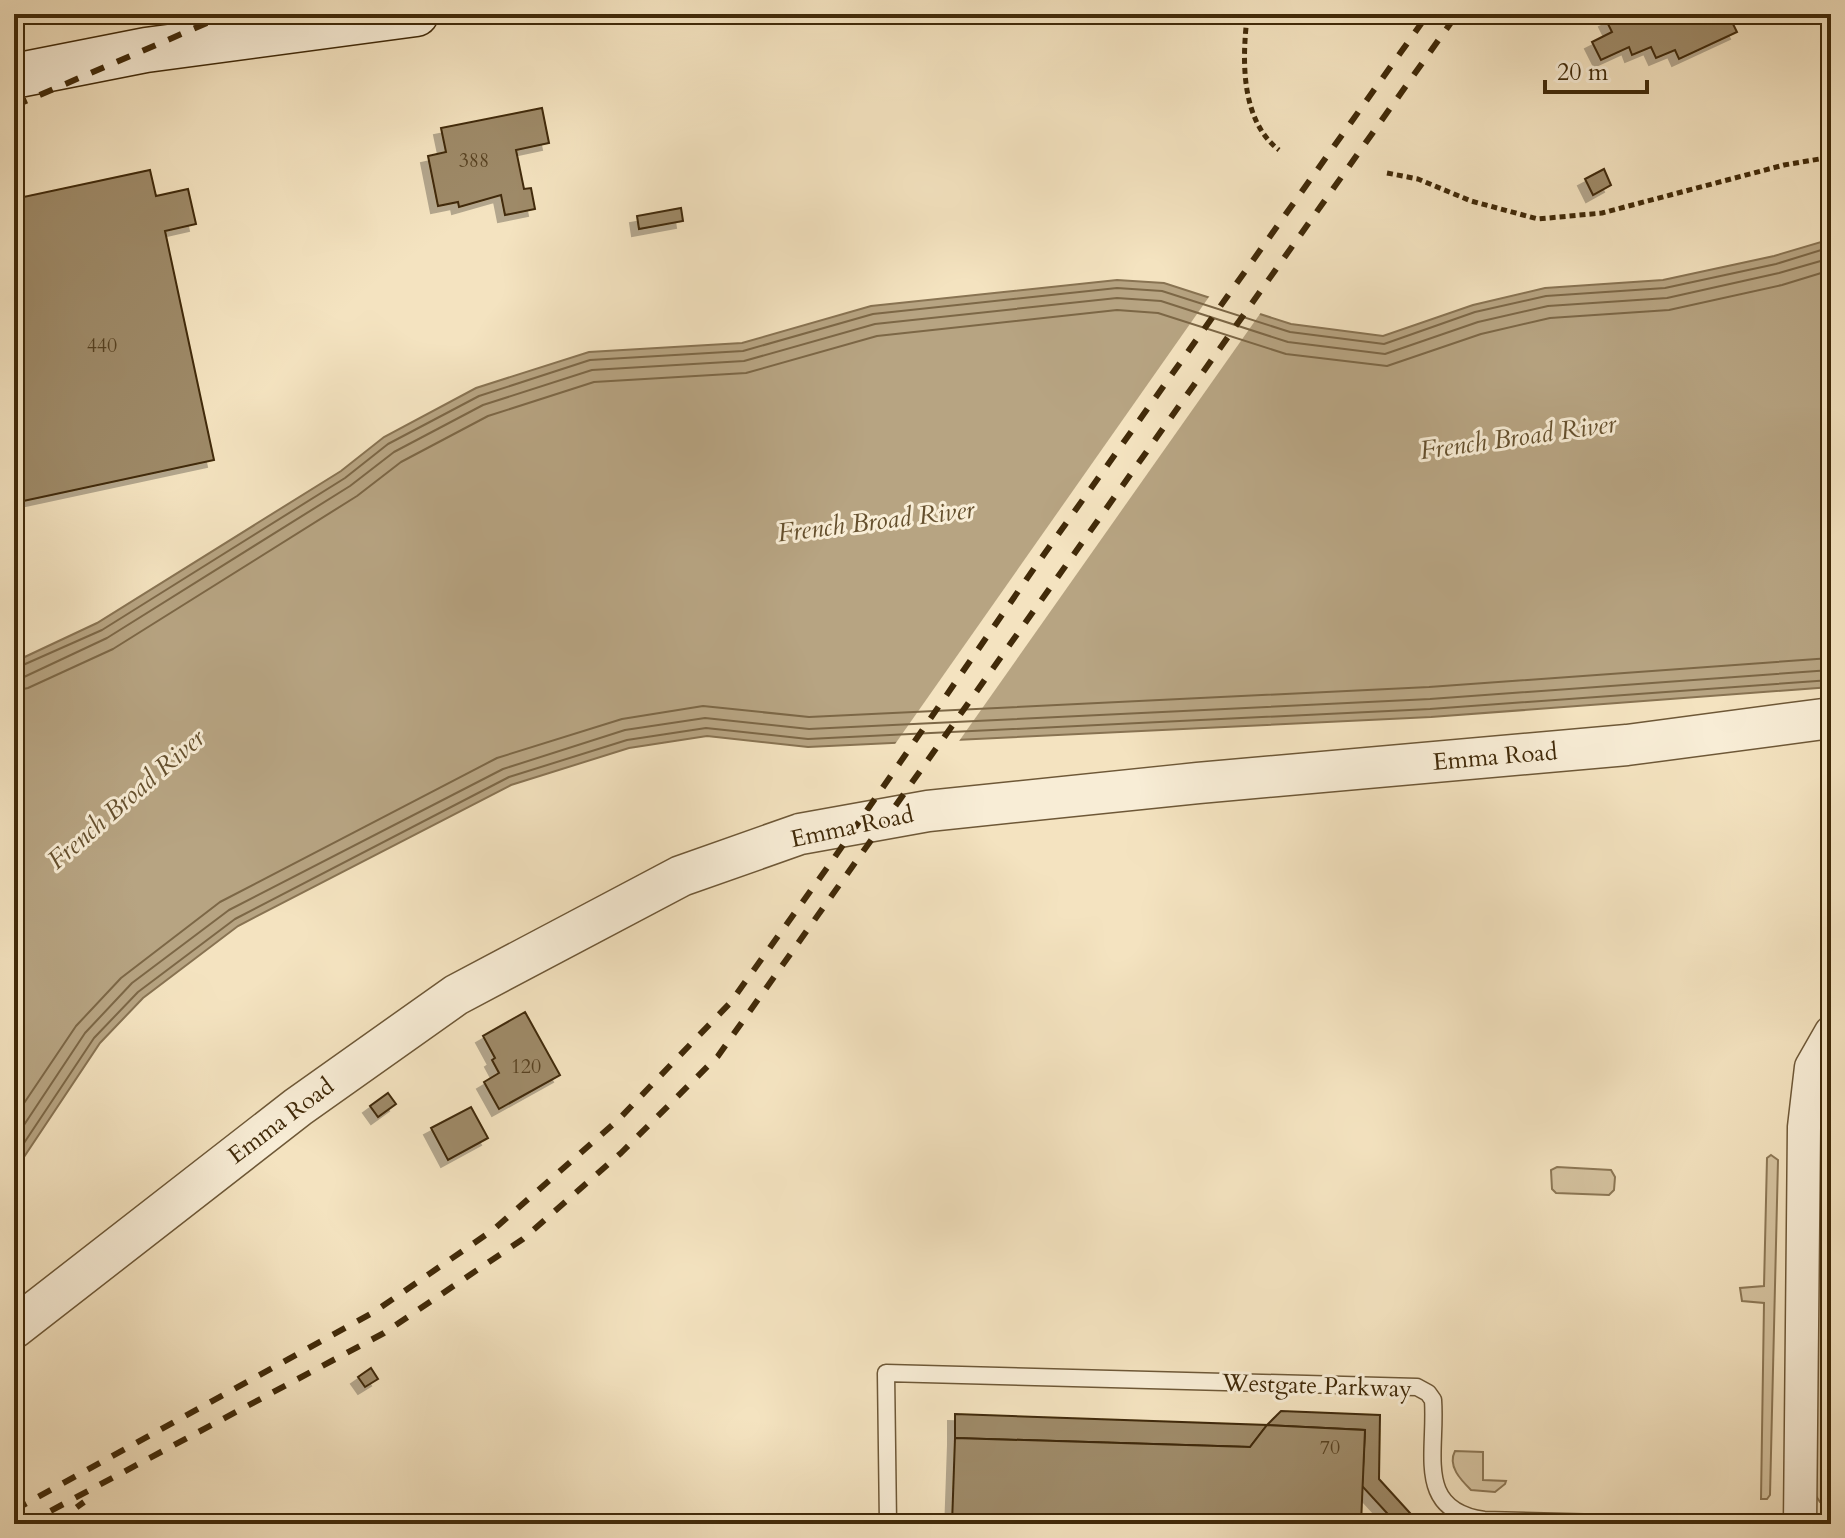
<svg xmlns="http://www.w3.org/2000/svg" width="1845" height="1538" font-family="Cardo,serif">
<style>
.green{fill:#d6c4a1;stroke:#8c7755;stroke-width:2}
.water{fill:#b7a482;stroke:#887352;stroke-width:2}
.pier{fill:#f4e3c0}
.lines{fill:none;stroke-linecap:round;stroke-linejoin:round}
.shore{stroke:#7c6746;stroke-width:2}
.building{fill:#9e8a68;stroke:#412a09;stroke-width:2;filter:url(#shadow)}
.service-casing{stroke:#6e5837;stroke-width:19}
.minor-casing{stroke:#6e5837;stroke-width:35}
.tertiary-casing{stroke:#6e5837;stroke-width:43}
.secondary-casing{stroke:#412a09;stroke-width:47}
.path{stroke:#412a09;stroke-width:5;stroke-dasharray:6 4;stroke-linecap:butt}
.service{stroke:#f8edd6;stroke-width:16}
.minor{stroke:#f8edd6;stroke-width:32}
.tertiary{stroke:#f8edd6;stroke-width:40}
.secondary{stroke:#f8edd6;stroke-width:44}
.rail{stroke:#412a09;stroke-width:6;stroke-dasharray:14 14;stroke-linecap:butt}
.labels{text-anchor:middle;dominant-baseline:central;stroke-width:6;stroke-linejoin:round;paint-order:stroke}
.number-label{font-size:20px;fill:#584221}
.street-label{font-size:24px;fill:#412a09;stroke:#f8edd6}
.water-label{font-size:26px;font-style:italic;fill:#644f2d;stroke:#f8edd6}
</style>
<defs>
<filter id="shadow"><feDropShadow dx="-7" dy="7" stdDeviation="0" flood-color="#0004"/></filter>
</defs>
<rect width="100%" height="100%" fill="#f4e3c0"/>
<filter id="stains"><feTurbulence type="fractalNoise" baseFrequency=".0025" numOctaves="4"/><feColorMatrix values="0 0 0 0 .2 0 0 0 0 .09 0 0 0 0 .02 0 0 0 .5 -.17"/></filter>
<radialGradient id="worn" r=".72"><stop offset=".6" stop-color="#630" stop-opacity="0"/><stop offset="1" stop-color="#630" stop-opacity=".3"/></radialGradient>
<!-- green -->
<g class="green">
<polygon points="1831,1148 1830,1508 1820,1502 1812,1490 1817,1163 1825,1151"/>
<polygon points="1771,1155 1778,1160 1770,1495 1767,1499 1761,1499 1764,1303 1742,1301 1740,1288 1764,1286 1767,1158"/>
<polygon points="1557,1167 1611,1170 1615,1177 1614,1190 1609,1195 1556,1193 1552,1189 1551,1170"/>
<path d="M 1455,1451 L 1483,1452 L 1483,1480 L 1506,1481 L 1505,1484 L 1495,1492 L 1471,1490 C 1461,1480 1447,1466 1455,1451 Z"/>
</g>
<!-- water -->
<polygon class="water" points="1831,239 1831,687 1431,717 808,747 707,736 629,748 511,785 238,926 143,998 100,1043 14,1172 14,662 97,623 341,471 384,437 476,388 589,352 742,343 871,306 1117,280 1164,283 1291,324 1383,336 1473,305 1545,288 1663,280 1774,256"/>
<!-- pier -->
<polygon class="pier" points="1211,294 1262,311 957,744 893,747"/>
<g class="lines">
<!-- shore -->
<g class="shore">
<polyline points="14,669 102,630 345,478 388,444 479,396 590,360 743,351 873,314 1117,288 1162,291 1290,332 1384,344 1475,312 1546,296 1665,288 1776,264 1831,247"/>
<polyline points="14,679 24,677 107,638 350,486 394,452 483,405 592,370 744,361 875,324 1117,298 1161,301 1288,342 1385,354 1478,322 1548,306 1667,298 1779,273 1831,258"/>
<polyline points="14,691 28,688 113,649 357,496 401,462 488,416 594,382 746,373 877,336 1117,310 1158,313 1286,354 1387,366 1481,334 1550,318 1669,310 1782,285 1831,270"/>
<polyline points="14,1118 76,1026 121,978 220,902 497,758 622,719 703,706 809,717 1429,687 1831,658"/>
<polyline points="14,1140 85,1033 132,983 229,910 503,769 625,730 705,718 809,729 1430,699 1831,670"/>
<polyline points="14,1158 94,1038 138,992 235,919 509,777 627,740 706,728 808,739 1430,709 1831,680"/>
</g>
</g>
<!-- building -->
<g class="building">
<polygon points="1619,14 1745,14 1731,20 1737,32 1679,59 1675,50 1656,58 1651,47 1632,55 1629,47 1601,60 1592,42 1612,32 1606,20"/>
<polygon points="542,108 549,143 516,150 524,189 531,188 535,209 505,215 501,195 459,207 458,202 438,206 428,156 446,152 441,128"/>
<polygon points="1604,169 1611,185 1593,195 1585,179"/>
<polygon points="150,170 156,196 188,189 196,224 165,231 214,460 14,503 14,199"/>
<polygon points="681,208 683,221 639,229 637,216"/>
<polygon points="525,1012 560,1075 499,1109 484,1082 499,1073 492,1060 495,1058 483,1036"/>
<polygon points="388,1093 396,1104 378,1117 370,1106"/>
<polygon points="471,1107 488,1138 448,1160 431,1128"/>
<polygon points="371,1368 378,1379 365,1387 358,1377"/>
<polygon points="1281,1411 1380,1415 1379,1479 1420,1524 1397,1524 1362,1486 1365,1430 1267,1425"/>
<polygon points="955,1414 1267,1425 1250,1447 955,1438"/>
<polygon points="1267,1425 1365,1430 1361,1524 952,1524 955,1438 1250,1447"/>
</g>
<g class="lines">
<!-- service casing -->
<g class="service-casing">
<path id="service" d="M 888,1524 L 886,1373 L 1417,1387 L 1428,1393 L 1433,1400 C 1437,1452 1414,1510 1484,1520 L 1644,1524"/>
</g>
<!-- minor casing -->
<g class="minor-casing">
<polyline id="minor" points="1800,1524 1804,1127 1811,1067 1831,1032"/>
</g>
<!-- tertiary casing -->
<g class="tertiary-casing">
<polyline id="tertiary" points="14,1328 298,1107 456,995 681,876 800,834 928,811 1198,783 1627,745 1831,718"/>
</g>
<!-- secondary casing -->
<g class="secondary-casing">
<polyline id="secondary" points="14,76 146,50 416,14"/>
</g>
<!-- path -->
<g class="path">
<path d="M 1247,18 C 1242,61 1241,121 1279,150"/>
<polyline points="1387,173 1418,179 1471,201 1538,219 1602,213 1784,165 1831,157"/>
</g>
<!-- service -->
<use href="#service" class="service"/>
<!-- minor -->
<use href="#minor" class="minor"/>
<!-- tertiary -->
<use href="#tertiary" class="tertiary"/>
<!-- secondary -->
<use href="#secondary" class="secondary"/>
<!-- rail -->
<g class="rail">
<polyline points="14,106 228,14"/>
<polyline points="14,1510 374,1312 493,1230 619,1119 730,1003 832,861 1035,567 1428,14"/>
<polyline points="26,1524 384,1333 523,1239 621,1153 718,1056 1457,14"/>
<polyline points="54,1524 84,1502"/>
</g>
</g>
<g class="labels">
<!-- number labels -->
<g class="number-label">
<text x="474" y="160">388</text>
<text x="102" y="345">440</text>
<text x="526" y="1066">120</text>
<text x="1330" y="1447">70</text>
</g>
<!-- street labels -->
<g class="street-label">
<text transform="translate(1495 757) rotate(-5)">Emma Road</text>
<text transform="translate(852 827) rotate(-12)">Emma Road</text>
<text transform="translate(281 1121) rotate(-37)">Emma Road</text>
<text transform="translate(1317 1386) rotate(2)">Westgate Parkway</text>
</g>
<!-- water labels -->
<g class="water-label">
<text transform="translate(1518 437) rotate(-8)">French Broad River</text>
<text transform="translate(876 521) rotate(-7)">French Broad River</text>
<text transform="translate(126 799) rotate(-41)">French Broad River</text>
</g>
</g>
<!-- margin -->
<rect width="1845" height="1538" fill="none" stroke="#f4e3c0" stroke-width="48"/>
<rect x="16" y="16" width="1813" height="1506" fill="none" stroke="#412a09" stroke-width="4"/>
<rect x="24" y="24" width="1797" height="1490" fill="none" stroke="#412a09" stroke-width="2"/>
<!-- scale -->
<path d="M1545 80v12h102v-12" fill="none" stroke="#412a09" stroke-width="4"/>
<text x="1557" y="80" font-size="24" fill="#412a09" stroke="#f8edd6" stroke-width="6" paint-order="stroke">20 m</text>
<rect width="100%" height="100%" filter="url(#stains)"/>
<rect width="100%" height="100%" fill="url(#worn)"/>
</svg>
